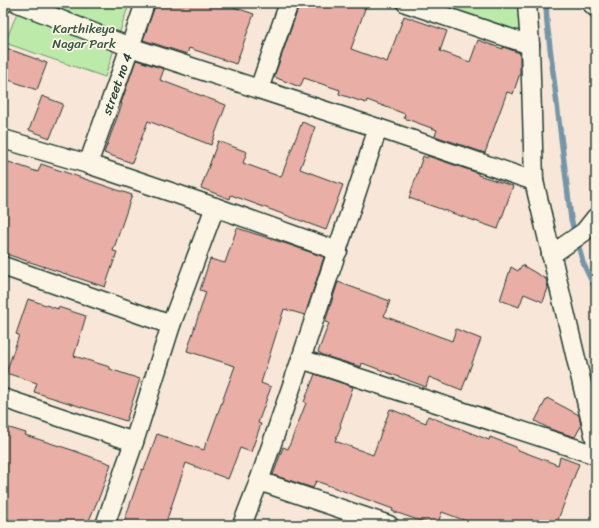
<svg xmlns="http://www.w3.org/2000/svg" width="599" height="528" font-family="Sriracha,sans-serif">
<style>
.green{fill:#bbeaa9;stroke:#6d946e}
.lines{fill:none;stroke-linecap:round;stroke-linejoin:round}
.stream{stroke:#7496a8;stroke-width:5.5}
.building{fill:#e9aea5;stroke:#1f3d34}
.minor-casing{stroke:#1f3d34;stroke-width:21}
.minor{stroke:#fcf5e5;stroke-width:18}
.labels{text-anchor:middle;dominant-baseline:central;stroke-width:3.5;stroke-linejoin:round;paint-order:stroke}
.park-label{font-size:13px;fill:#365746;stroke:#fcf5e5}
.street-label{font-size:13px;fill:#1f3d34;stroke:#fcf5e5}
</style>
<rect width="100%" height="100%" fill="#f8e7d8"/>
<filter id="ink" filterUnits="userSpaceOnUse"><feTurbulence type="fractalNoise" baseFrequency=".025" numOctaves="2"/><feDisplacementMap in="SourceGraphic" scale="8" xChannelSelector="R" yChannelSelector="G"/><feConvolveMatrix kernelMatrix="1 2 1 2 8 2 1 2 1" color-interpolation-filters="sRGB"/></filter>
<g filter="url(#ink)">
<!-- green -->
<g class="green">
<polygon points="21,3 129,4 105,77 5,43"/>
<polygon points="416,3 520,3 521,38"/>
</g>
<g class="lines">
<!-- stream -->
<polyline class="stream" points="546,3 547,23 571,219 583,263 596,290"/>
</g>
<!-- building -->
<g class="building">
<polygon points="155,3 222,3 254,14 236,64 189,48 187,54 143,40 155,6"/>
<polygon points="299,3 367,3 351,49 387,62 404,16 447,31 440,51 470,62 478,40 503,49 503,47 520,53 520,73 513,94 507,92 485,153 435,136 437,130 404,118 405,114 367,100 366,103 339,94 340,90 304,78 300,87 274,77 299,6"/>
<polygon points="3,47 47,63 37,90 3,78"/>
<polygon points="136,60 164,69 160,80 226,105 211,145 148,121 132,163 104,153 122,104 121,103"/>
<polygon points="42,96 63,104 50,138 29,130"/>
<polygon points="302,122 315,127 300,169 343,185 326,230 231,195 230,199 201,188 218,141 247,152 243,163 281,177"/>
<polygon points="423,156 427,158 428,156 478,173 478,175 513,186 498,229 409,198"/>
<polygon points="3,160 38,172 41,164 132,195 113,251 117,252 105,287 3,253"/>
<polygon points="237,228 290,245 324,257 305,315 284,309 261,383 271,387 258,423 261,424 251,452 240,448 228,479 186,463 165,525 123,525 142,469 144,470 157,434 204,450 206,442 207,443 235,366 187,351 206,292 200,290 210,259 225,263"/>
<polygon points="522,265 546,279 548,288 543,302 524,294 519,307 500,300 511,267 518,271"/>
<polygon points="338,282 390,301 384,316 452,341 456,329 481,339 462,390 429,377 426,387 362,363 361,367 322,355 322,354 318,352 329,323 325,322"/>
<polygon points="28,299 58,309 58,307 86,316 74,356 110,367 110,369 140,379 126,421 34,392 37,383 6,373 19,335 16,334"/>
<polygon points="315,374 353,387 340,425 341,426 335,441 373,455 390,409 426,423 428,416 489,440 490,437 516,447 516,449 558,465 560,457 579,464 556,525 477,525 442,512 437,525 432,525 392,511 393,509 316,481 313,488 273,475 283,447 288,449 306,403 304,402"/>
<polygon points="547,398 579,415 581,426 575,437 550,429 535,421"/>
<polygon points="3,426 26,433 25,435 72,450 111,464 100,495 87,525 3,525"/>
</g>
<g class="lines">
<!-- minor casing -->
<g class="minor-casing">
<g id="minor">
<polyline points="18,3 130,47 378,128 534,181"/>
<polyline points="406,3 530,45"/>
<polyline points="527,3 530,45 534,181 596,443"/>
<polyline points="591,3 596,8"/>
<polyline points="3,4 3,3"/>
<polyline points="259,89 289,3"/>
<polyline points="3,139 88,164 215,207 338,251"/>
<polyline points="88,164 130,47 145,3"/>
<polyline points="551,255 584,232 596,217"/>
<polyline points="3,266 171,325"/>
<polyline points="301,359 596,455"/>
<polyline points="3,398 134,442"/>
<polyline points="259,481 389,525"/>
<polyline points="105,525 134,442 171,325 215,207"/>
<polyline points="242,525 259,481 301,359 378,128"/>
</g>
</g>
<!-- minor -->
<use href="#minor" class="minor"/>
</g>
</g>
<g class="labels">
<!-- park labels -->
<g class="park-label">
<text x="84" y="28">Karthikeya<tspan x="84" dy="15">Nagar Park</tspan></text>
</g>
<!-- street labels -->
<g class="street-label">
<text transform="translate(117 84) rotate(-70)">street no 4</text>
</g>
</g>
<!-- margin -->
<rect width="599" height="528" fill="none" stroke="#fcf5e5" stroke-width="16"/>
<rect x="8" y="8" width="583" height="512" fill="none" stroke="#1f3d34" stroke-width="1.5" filter="url(#ink)"/>
</svg>
